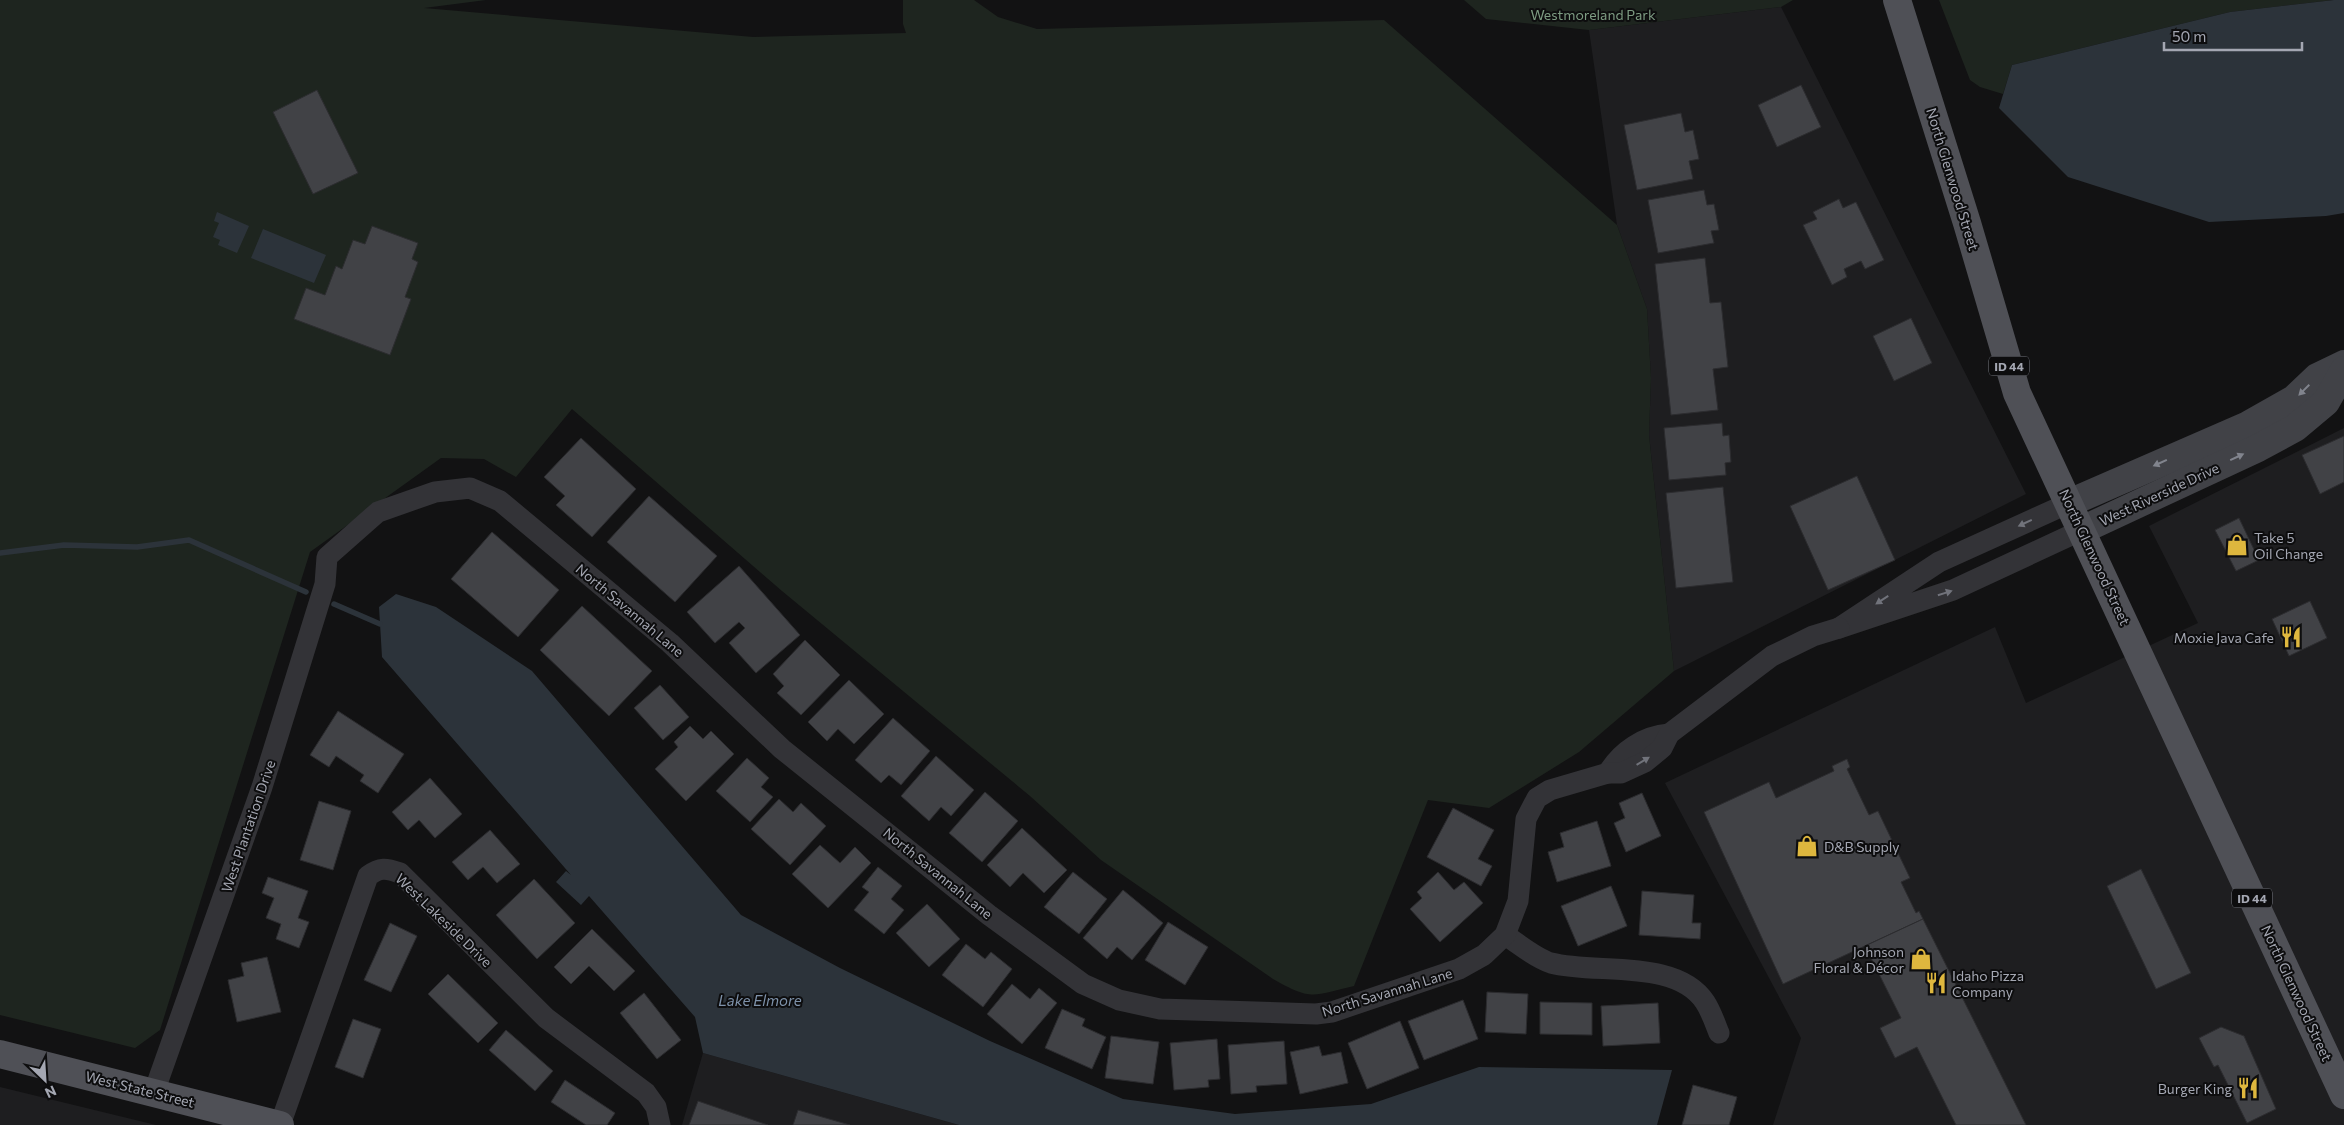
<svg xmlns="http://www.w3.org/2000/svg" width="2344" height="1125" font-family="Commissioner,sans-serif">
<style>
.built{fill:#1e1e20}
.green{fill:#1e251f}
.water{fill:#2c333a}
.lines{fill:none;stroke-linecap:round;stroke-linejoin:round}
.stream{stroke:#2c333a;stroke-width:5.5}
.building{fill:#414246;stroke:#2c2c2f}
.street{stroke:#333337;stroke-width:21}
.secondary{stroke:#414247;stroke-width:28}
.primary{stroke:#4f5056;stroke-width:28}
.oneway{fill:#81848d}
.oneway2{fill:#71737b}
.labels{text-anchor:middle;dominant-baseline:central;stroke-width:4;stroke-linejoin:round;paint-order:stroke}
.shield{fill:#0d0d0e;stroke:#777981;stroke-width:1}
.shield-label{font-size:12px;font-weight:bold;fill:#a4a7b2}
.park-label{font-size:14px;fill:#7d9b82;stroke:#0d0d0e}
.street-label{font-size:14px;fill:#a4a7b2;stroke:#0d0d0e}
.poi-label{font-size:14px;fill:#a4a7b2;stroke:#0d0d0e;text-anchor:start}
.water-label{font-size:15px;font-style:italic;fill:#7e92aa;stroke:#0d0d0e}
</style>
<rect width="100%" height="100%" fill="#121213"/>
<!-- built -->
<g class="built">
<polygon points="1781,7 2026,494 1674,671 1649,435 1651,378 1647,309 1617,225 1589,30"/>
<polygon points="2344,428 2344,1125 1773,1125 1801,1038 1665,783 1995,627 2026,703 2198,623 2149,526"/>
<polygon points="703,1053 959,1125 682,1125"/>
<polygon points="0,1087 156,1125 0,1125"/>
</g>
<!-- green -->
<g class="green">
<path d="M 0,0 L 486,0 L 424,8 L 753,37 L 906,33 L 903,24 L 903,0 L 974,0 L 998,17 L 1037,29 L 1384,20 L 1617,225 L 1647,309 L 1651,378 L 1649,435 L 1674,671 L 1579,752 L 1489,808 L 1428,800 L 1354,986 C 1312,996 1312,1001 1273,979 L 1101,860 L 1030,796 L 782,591 L 572,409 L 516,477 L 484,459 L 441,458 L 310,552 L 160,1030 L 135,1048 L 0,1015 Z"/>
<polygon points="1464,0 1793,0 1781,7 1589,30 1486,19"/>
<polygon points="1939,0 2334,0 2230,12 2012,65 2003,94 1980,87 1970,80"/>
</g>
<!-- water -->
<g class="water">
<polygon points="2334,0 2344,0 2344,213 2326,216 2209,222 2068,177 1999,108 2012,65 2230,12"/>
<polygon points="217,212 249,226 237,253 218,245 220,240 213,237 219,223 214,221"/>
<polygon points="263,229 326,255 314,283 251,258"/>
<polygon points="396,594 436,607 532,671 741,915 840,968 990,1041 1123,1099 1235,1114 1371,1104 1479,1067 1672,1070 1657,1125 959,1125 703,1053 695,1017 589,896 581,905 556,882 566,871 571,875 382,657 379,607"/>
</g>
<g class="lines">
<!-- stream -->
<g class="stream">
<polyline points="0,553 64,545 137,547 189,540 306,592"/>
<polyline points="334,604 380,624"/>
</g>
</g>
<!-- building -->
<g class="building">
<polygon points="1801,85 1821,127 1777,147 1758,105"/>
<polygon points="317,90 358,173 313,194 273,112"/>
<polygon points="1681,113 1685,132 1693,130 1699,159 1689,161 1693,179 1637,190 1624,125"/>
<polygon points="1704,190 1707,205 1714,204 1719,230 1711,231 1714,243 1658,253 1648,200"/>
<polygon points="1839,199 1843,208 1856,202 1884,260 1865,269 1861,261 1844,269 1847,277 1832,285 1803,225 1817,219 1813,212"/>
<polygon points="372,226 418,243 412,259 418,262 405,297 411,299 390,355 294,319 306,288 325,295 336,266 342,269 353,240 365,244"/>
<polygon points="1705,258 1710,303 1721,302 1728,367 1713,369 1718,410 1671,415 1655,264"/>
<polygon points="1911,318 1932,363 1894,381 1873,336"/>
<polygon points="1722,423 1723,436 1729,435 1731,462 1725,463 1726,475 1669,480 1664,428"/>
<polygon points="2344,436 2344,482 2320,494 2302,455"/>
<polygon points="581,438 636,489 592,537 556,505 565,496 544,477"/>
<polygon points="1857,476 1895,560 1828,590 1790,506"/>
<polygon points="1723,487 1733,582 1676,588 1666,493"/>
<polygon points="649,496 717,556 675,602 607,542"/>
<polygon points="2239,518 2259,560 2236,571 2215,530"/>
<polygon points="492,532 559,590 518,637 451,579"/>
<polygon points="739,566 800,635 756,673 729,643 745,628 739,622 715,643 687,612"/>
<polygon points="2310,601 2327,638 2289,656 2272,619"/>
<polygon points="582,606 652,671 609,716 540,650"/>
<polygon points="805,640 840,675 801,715 777,693 784,686 773,674"/>
<polygon points="849,680 884,714 854,744 838,729 827,741 808,722"/>
<polygon points="660,685 689,717 663,740 634,708"/>
<polygon points="338,711 404,754 378,793 360,781 364,775 336,756 329,767 310,755"/>
<polygon points="893,718 930,751 901,785 889,775 881,783 855,760"/>
<polygon points="690,726 703,739 711,731 734,754 686,801 655,769 678,747 674,742"/>
<polygon points="936,756 974,790 951,816 941,807 929,821 901,796"/>
<polygon points="747,758 769,778 761,787 773,797 750,822 716,791"/>
<polygon points="1847,759 1850,767 1847,769 1869,815 1878,811 1910,878 1901,882 1916,913 1919,911 1923,919 1783,984 1704,812 1769,782 1776,798 1834,771 1832,766"/>
<polygon points="430,778 462,814 435,838 419,820 408,830 392,812"/>
<polygon points="985,792 1018,821 982,862 949,833"/>
<polygon points="1642,793 1661,836 1626,852 1614,823 1625,818 1619,803"/>
<polygon points="779,799 793,812 801,803 826,826 790,865 751,829"/>
<polygon points="319,801 351,811 333,870 300,860"/>
<polygon points="1453,808 1494,830 1478,859 1492,866 1481,886 1427,857"/>
<polygon points="1597,821 1611,866 1557,882 1548,852 1564,847 1560,833"/>
<polygon points="1022,828 1067,870 1044,893 1023,873 1010,887 987,865"/>
<polygon points="490,830 520,864 497,883 483,867 468,880 452,862"/>
<polygon points="820,845 840,863 855,847 871,863 828,908 792,874"/>
<polygon points="878,867 902,886 891,899 904,910 884,934 854,910 869,892 862,887"/>
<polygon points="2141,869 2191,973 2156,989 2107,886"/>
<polygon points="1073,872 1107,899 1079,934 1044,907"/>
<polygon points="1438,872 1454,890 1464,882 1483,903 1440,942 1410,909 1422,898 1417,892"/>
<polygon points="268,877 308,891 298,918 309,922 299,948 276,939 281,924 266,918 274,898 262,893"/>
<polygon points="534,879 575,923 537,959 496,915"/>
<polygon points="1611,886 1627,926 1578,946 1561,906"/>
<polygon points="1123,890 1163,923 1132,960 1117,947 1107,959 1083,938"/>
<polygon points="1642,891 1694,895 1692,923 1701,923 1700,939 1639,935"/>
<polygon points="927,904 960,939 929,967 896,933"/>
<polygon points="1923,919 2026,1125 1956,1125 1917,1047 1895,1058 1880,1028 1901,1018 1865,946"/>
<polygon points="1168,922 1208,947 1185,985 1145,960"/>
<polygon points="390,923 417,936 391,992 364,980"/>
<polygon points="592,929 635,971 614,991 589,966 571,984 554,967"/>
<polygon points="966,944 985,959 991,952 1012,969 983,1007 942,975"/>
<polygon points="267,957 281,1012 237,1022 228,980 244,976 241,963"/>
<polygon points="448,974 498,1023 478,1043 428,994"/>
<polygon points="1012,984 1030,999 1039,988 1057,1003 1022,1044 987,1014"/>
<polygon points="1487,992 1528,994 1526,1034 1485,1032"/>
<polygon points="644,993 681,1040 657,1059 620,1013"/>
<polygon points="1463,1000 1478,1039 1424,1060 1408,1021"/>
<polygon points="1540,1002 1592,1003 1592,1035 1540,1034"/>
<polygon points="1658,1003 1660,1043 1603,1046 1601,1006"/>
<polygon points="1062,1009 1085,1019 1082,1026 1106,1037 1092,1069 1045,1048"/>
<polygon points="353,1019 381,1029 363,1078 335,1067"/>
<polygon points="1400,1021 1419,1068 1367,1089 1348,1043"/>
<polygon points="2221,1027 2244,1036 2276,1109 2247,1123 2218,1065 2214,1067 2199,1038"/>
<polygon points="506,1030 553,1071 535,1091 489,1050"/>
<polygon points="1111,1036 1159,1042 1153,1084 1105,1078"/>
<polygon points="1217,1039 1220,1079 1208,1080 1209,1087 1174,1090 1170,1043"/>
<polygon points="1284,1041 1287,1084 1256,1086 1257,1092 1231,1094 1228,1045"/>
<polygon points="1319,1046 1322,1056 1341,1052 1348,1083 1300,1094 1290,1052"/>
<polygon points="565,1080 615,1113 607,1125 586,1125 551,1102"/>
<polygon points="1693,1085 1737,1097 1729,1125 1682,1125"/>
<polygon points="698,1101 768,1125 689,1125"/>
<polygon points="798,1110 850,1125 793,1125"/>
</g>
<g class="lines">
<!-- street -->
<g class="street">
<polyline points="2069,503 1939,562 1839,628 1953,590 2082,530"/>
<path d="M 1608,773 C 1621,751 1644,736 1669,734"/>
<path d="M 1505,935 C 1519,944 1535,958 1551,963 C 1596,975 1676,958 1705,1002 C 1711,1011 1715,1023 1719,1033"/>
<polyline points="154,1092 262,787 325,584 327,557 378,512 435,492 470,488 500,501 670,643 782,749 989,915 1083,984 1119,1000 1160,1009 1316,1014 1332,1012 1459,969 1484,955 1505,935 1518,901 1526,819 1537,798 1550,790 1608,773 1621,773 1645,762 1662,748 1669,734 1772,656 1813,636 1839,628"/>
<path d="M 280,1125 L 368,876 C 380,867 386,868 400,873 L 546,1018 L 646,1093 L 656,1107 L 660,1125"/>
</g>
<!-- secondary -->
<g class="secondary">
<polyline points="2069,503 2248,425 2294,399 2317,377 2344,364"/>
<polyline points="2082,530 2258,448 2295,428 2326,402 2344,370"/>
</g>
<!-- primary -->
<g class="primary">
<polyline points="1897,0 1967,223 2017,393 2344,1095"/>
<polyline points="0,1054 280,1125"/>
</g>
</g>
<!-- one-way arrows -->
<defs><path id="oneway-solid" d="M-6-.8H1V-3.2L6.5 0L1 3.2V.8H-6Z" transform="scale(1.25)"/></defs>
<g class="oneway">
<use href="#oneway-solid" transform="translate(2304 390) rotate(135)"/>
<use href="#oneway-solid" transform="translate(2237 457) rotate(-25)"/>
<use href="#oneway-solid" transform="translate(2160 463) rotate(156)"/>
</g>
<g class="oneway2">
<use href="#oneway-solid" transform="translate(2025 523) rotate(155)"/>
<use href="#oneway-solid" transform="translate(1945 593) rotate(-18)"/>
<use href="#oneway-solid" transform="translate(1882 600) rotate(147)"/>
<use href="#oneway-solid" transform="translate(1643 761) rotate(-31)"/>
</g>
<!-- icons -->
<defs>
<g id="shop-bare" transform="scale(1.725)"><path d="M-5-2.5h2.3a2.7 3.5 0 0 1 5.4 0H5L5.5 6h-11ZM-1.5-2.5h3a1.5 2.3 0 0 0-3 0Z" fill="#deb73e" stroke="#0d0d0e" stroke-width="2.5" paint-order="stroke"/></g>
<g id="restaurant-bare" transform="scale(1.725)"><path d="M-5-6h1v4h1v-4h1v4h1v-4h1v5L-1.5 .5V6h-2V.5L-5-1ZM5-6V6H3V1.5H1.5Q1.5-4 5-6Z" fill="#deb73e" stroke="#0d0d0e" stroke-width="2.5" paint-order="stroke"/></g>
</defs>
<g fill-rule="evenodd">
<use href="#shop-bare" x="2237" y="545"/>
<use href="#restaurant-bare" x="2291" y="637"/>
<use href="#shop-bare" x="1807" y="846"/>
<use href="#shop-bare" x="1921" y="959"/>
<use href="#restaurant-bare" x="1936" y="983"/>
<use href="#restaurant-bare" x="2248" y="1088"/>
</g>
<g class="labels">
<!-- shield labels -->
<g class="shield">
<rect x="1989" y="356.5" width="40" height="19" rx="4"/>
<rect x="2232" y="888.5" width="40" height="19" rx="4"/>
</g>
<g class="shield-label">
<text x="2009" y="366">ID 44</text>
<text x="2252" y="898">ID 44</text>
</g>
<!-- park labels -->
<g class="park-label">
<text x="1593" y="14">Westmoreland Park</text>
</g>
<!-- street labels -->
<g class="street-label">
<text transform="translate(1953 179) rotate(73)">North Glenwood Street</text>
<text transform="translate(2159 494) rotate(-25)">West Riverside Drive</text>
<text transform="translate(2095 557) rotate(65)">North Glenwood Street</text>
<text transform="translate(630 610) rotate(40)">North Savannah Lane</text>
<text transform="translate(248 826) rotate(-71)">West Plantation Drive</text>
<text transform="translate(938 873) rotate(39)">North Savannah Lane</text>
<text transform="translate(444 920) rotate(44)">West Lakeside Drive</text>
<text transform="translate(1387 992) rotate(-17)">North Savannah Lane</text>
<text transform="translate(2297 993) rotate(65)">North Glenwood Street</text>
<text transform="translate(140 1089) rotate(14)">West State Street</text>
</g>
<!-- poi labels -->
<g class="poi-label">
<text x="2254" y="537">Take 5<tspan x="2254" dy="16">Oil Change</tspan></text>
<text x="2274" y="637" text-anchor="end">Moxie Java Cafe</text>
<text x="1824" y="846">D&amp;B Supply</text>
<text x="1904" y="951" text-anchor="end">Johnson<tspan x="1904" dy="16">Floral &amp; Décor</tspan></text>
<text x="1952" y="975">Idaho Pizza<tspan x="1952" dy="16">Company</tspan></text>
<text x="2232" y="1088" text-anchor="end">Burger King</text>
</g>
<!-- water labels -->
<g class="water-label">
<text x="760" y="1000">Lake Elmore</text>
</g>
</g>
<!-- north arrow -->
<g transform="translate(45 1080) rotate(155)" stroke="#0d0d0e" stroke-width="4" paint-order="stroke">
<path d="M0-4L9 19L0 12L-9 19Z" fill="#a4a7b2"/>
<text y="-8" font-size="14" font-weight="bold" text-anchor="middle" fill="#a4a7b2">N</text>
</g>
<!-- scale -->
<path d="M2164 42v8h138v-8" fill="none" stroke="#a4a7b2" stroke-width="2.5"/>
<text x="2172" y="42" font-size="15" fill="#a4a7b2" stroke="#0d0d0e" stroke-width="4" paint-order="stroke">50 m</text>
</svg>
